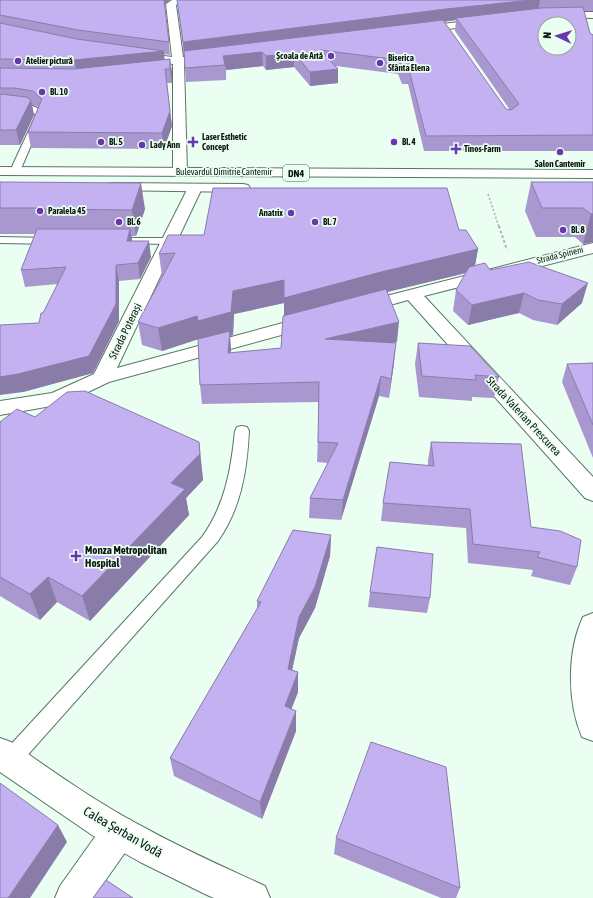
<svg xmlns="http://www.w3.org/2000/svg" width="593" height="898" font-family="'Asap Condensed',sans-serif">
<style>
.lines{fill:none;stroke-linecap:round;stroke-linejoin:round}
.service-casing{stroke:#587665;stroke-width:2}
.minor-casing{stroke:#587665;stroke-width:2}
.tertiary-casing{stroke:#587665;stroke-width:2}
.primary-casing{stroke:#587665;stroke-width:2}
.path-far1{stroke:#a3b3a9;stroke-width:1.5;stroke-dasharray:2 2;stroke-linecap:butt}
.path{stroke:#a3b3a9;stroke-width:2;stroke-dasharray:2.5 2.5;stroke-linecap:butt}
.service{fill:#fff;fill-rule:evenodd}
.minor{fill:#fff;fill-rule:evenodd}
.tertiary{fill:#fff;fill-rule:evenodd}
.primary{fill:#fff;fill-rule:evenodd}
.wall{fill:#a998cf;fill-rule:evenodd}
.shaded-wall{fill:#897ca9}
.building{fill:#c4b1f1;stroke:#897ca9;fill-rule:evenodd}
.poi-dot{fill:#6836ad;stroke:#ebfef2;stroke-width:1.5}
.labels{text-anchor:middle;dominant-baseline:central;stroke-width:3.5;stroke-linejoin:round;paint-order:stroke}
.far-poi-label{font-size:9px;font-weight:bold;fill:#0a160f;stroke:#ebfef2;text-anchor:start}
.far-street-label{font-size:9px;fill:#0a160f;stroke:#ebfef2}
.shield{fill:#ebfef2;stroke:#4e5c53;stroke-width:1}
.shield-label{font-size:10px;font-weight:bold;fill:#0a160f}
.street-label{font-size:11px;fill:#0a160f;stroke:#ebfef2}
.poi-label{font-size:11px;font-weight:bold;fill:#0a160f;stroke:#ebfef2;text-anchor:start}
.near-street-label{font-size:13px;fill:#0a160f;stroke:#ebfef2}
</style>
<rect width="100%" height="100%" fill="#ebfef2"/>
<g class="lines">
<!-- service casing -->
<g class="service-casing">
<g id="service">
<path d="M 0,104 C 14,104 37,101 44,115 L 20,171 L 15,174 L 10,171 L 36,115 L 30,110 L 0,108 Z"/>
<polygon points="0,237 53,238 58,241 53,244 0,243"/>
<polygon points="113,238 169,238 174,241 169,244 109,243 108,241"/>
<path d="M 242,426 L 247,427 L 249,431 C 247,471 241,508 218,541 L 17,767 L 10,770 L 3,767 L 0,761 L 3,753 L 202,537 C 225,505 231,470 235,431 L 237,427 Z"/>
</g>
</g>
<!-- minor casing -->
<g class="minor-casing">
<g id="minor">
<polygon points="172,0 184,0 176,5 183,57 214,53 219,56 214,59 184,63 187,172 185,175 175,175 173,172 173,64 141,59 136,56 141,53 172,57 166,4"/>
<polygon points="554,12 593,12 593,18 551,17 549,15"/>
<polygon points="484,19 487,20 489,22 487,24 417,33 412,30 417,27"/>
<polygon points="195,184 200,185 202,188 117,368 312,315 318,317 321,321 318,325 109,382 63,404 0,415 0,401 52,393 94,374 188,188 190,185"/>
<polygon points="593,243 593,253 424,296 593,477 593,501 585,498 408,300 361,313 355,312 352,308 355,304"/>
<path d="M 593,613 L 593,741 L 582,737 C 567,702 567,651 583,617 Z"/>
<polygon points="119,816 131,820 135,832 131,844 93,898 55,898 60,886 107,820"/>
</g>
</g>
<!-- tertiary casing -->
<g class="tertiary-casing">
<path id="tertiary" d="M 0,738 L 11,742 C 55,773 99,804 147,829 C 185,850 226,868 265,886 L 270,898 L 214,898 L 207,895 L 140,862 L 92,835 L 0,772 Z"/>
</g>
<!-- primary casing -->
<g class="primary-casing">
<g id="primary">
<polygon points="0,167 593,170 593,178 0,175"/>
<polygon points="111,183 243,184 248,185 250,188 248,191 243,192 106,190 104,187 106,184"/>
</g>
</g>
<!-- path-far1 -->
<polyline class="path-far1" points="488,194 499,227"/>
<!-- path -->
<polyline class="path" points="499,226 507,250"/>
<!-- service -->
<use href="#service" class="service"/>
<!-- minor -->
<use href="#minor" class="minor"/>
<!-- tertiary -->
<use href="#tertiary" class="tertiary"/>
<!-- primary -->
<use href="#primary" class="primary"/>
</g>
<!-- wall -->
<g class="wall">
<polygon points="0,0 170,0 165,4 170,55 164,54 164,59 170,59 172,73 172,83 167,83 172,126 164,149 31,148 28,132 38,108 37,106 32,105 34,115 20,145 0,145"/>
<path d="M 177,0 L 593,0 L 593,11 L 584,11 L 590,33 L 593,35 L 593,151 L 424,151 L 408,84 L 402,84 L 398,74 L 336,66 L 338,69 L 338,83 L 310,86 L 294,67 L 266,70 L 263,66 L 226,70 L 226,80 L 186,82 L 184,55 ZM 456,20 L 455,31 L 510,110 L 506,109 L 444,22 Z"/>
<polygon points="0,182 145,209 136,236 132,236 132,241 151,257 140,279 119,281 119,321 93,373 23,392 39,323 58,284 25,287 21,270 35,234 0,234"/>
<polygon points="531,182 593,182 593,242 583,244 575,237 536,237 525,211"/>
<path d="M 459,230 L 478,249 L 475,265 L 582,303 L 557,325 L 533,320 L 519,313 L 468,325 L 453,311 L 456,290 L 466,273 L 387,292 L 397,342 L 391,343 L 394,363 L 389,398 L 379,396 L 341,520 L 309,518 L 310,498 L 328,463 L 317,462 L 319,402 L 202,404 L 200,385 L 198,339 L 162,351 L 142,345 L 138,322 L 162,277 L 159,254 L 204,235 ZM 284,303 L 284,316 L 281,348 L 231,353 L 230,336 L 233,335 L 234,314 Z"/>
<polygon points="418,343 499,377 494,398 472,397 472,401 419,397 415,364"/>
<polygon points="593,363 593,458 562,382 567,364"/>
<polygon points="35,417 199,442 203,480 186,498 189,515 90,621 57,602 40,620 0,596 0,422"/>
<polygon points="431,442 577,567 570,585 531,576 533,570 468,563 466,528 381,521 383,503 428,465 428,460"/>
<polygon points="331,535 330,556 315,608 299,638 292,670 298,672 298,692 291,709 296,711 296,731 262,819 174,776 170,758 257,609 257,601"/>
<polygon points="370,592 430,598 427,613 368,607"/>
<polygon points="336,838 460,888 456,898 441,898 334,854"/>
</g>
<!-- shaded-wall -->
<g class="shaded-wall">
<polygon points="164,0 170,0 165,4"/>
<polygon points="531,0 540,0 538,12 456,18 456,20 184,55 183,42 446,9"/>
<polygon points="164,51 165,64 77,74 74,60"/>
<polygon points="262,52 263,66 226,70 225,65 223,56"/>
<polygon points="294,53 294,67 266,70 266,56"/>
<polygon points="170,59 172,73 172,83 170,69"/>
<polygon points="338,69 338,83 310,86 310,72"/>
<polygon points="31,100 34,115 20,145 16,130"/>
<polygon points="170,111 172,126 164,149 162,133"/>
<polygon points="141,183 145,209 136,236 132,210"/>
<polygon points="591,214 593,214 593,242 583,244"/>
<polygon points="130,229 133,245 127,241"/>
<polygon points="149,241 151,257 140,279 138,263"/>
<polygon points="478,249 474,271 379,294 284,321 284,303 234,314 233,335 230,336 231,350 229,373 199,339 162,351 158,328 233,291 284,280 381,272"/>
<polygon points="116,265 119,281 119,321 93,373 23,392 0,395 0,377"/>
<polygon points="588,283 582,303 557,325 562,304"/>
<polygon points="524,293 519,313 468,325 472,305"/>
<polygon points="399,322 397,342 325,358 325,339"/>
<polygon points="396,343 394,363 389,398 391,379"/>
<polygon points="381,376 379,396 341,520 343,500"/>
<polygon points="199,442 203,480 186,498 189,515 90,621 82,596 171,483"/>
<polygon points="331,535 330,556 315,608 299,638 288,689 288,669 299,617"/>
<polygon points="48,577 57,602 40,620 30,594"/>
<polygon points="298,672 298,692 285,726 285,706"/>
<polygon points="296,711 296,731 262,819 260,802"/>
<polygon points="58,825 67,842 30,898 8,898"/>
</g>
<!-- building -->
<g class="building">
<polygon points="0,0 164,0 169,42 78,30 0,15"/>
<polygon points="177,0 531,0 446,9 183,42"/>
<path d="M 583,7 L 590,33 L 593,35 L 593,135 L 426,136 L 409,70 L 403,70 L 399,60 L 320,50 L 338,69 L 310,72 L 294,53 L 266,56 L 262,52 L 223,56 L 225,65 L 185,68 L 184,51 L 443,20 L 506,109 L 511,110 L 519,104 L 456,18 L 541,8 ZM 545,24 L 569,24 L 569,48 L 545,48 Z"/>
<polygon points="0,23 77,39 164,51 74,60 0,59"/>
<polygon points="170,59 170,69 165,69 170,111 162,133 28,132 42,99 33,91 15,88 0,88 0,68 74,69"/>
<polygon points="0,94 26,97 31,100 16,130 0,130"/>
<polygon points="0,182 141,183 132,210 37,209 38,208 0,208"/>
<polygon points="531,182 593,182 593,214 591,214 583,208 542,208"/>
<polygon points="213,188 447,188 459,230 466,230 478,249 381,272 284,298 284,280 233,291 231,312 198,321 197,316 158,328 138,322 175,253 159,254 168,235 204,235"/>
<polygon points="37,229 130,229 127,241 149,241 138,263 116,265 116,304 89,356 18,374 0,377 0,325 39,323 41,313 43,313 66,267 21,270"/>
<polygon points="529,262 588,283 562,304 538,300 524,293 472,305 456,290 469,267 485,263 490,270"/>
<polygon points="386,289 399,322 325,339 396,343 391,379 381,376 343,500 310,498 338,443 318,442 319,382 200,385 198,339 230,331 228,353 281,348 283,316"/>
<polygon points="418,343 470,346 499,377 475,375 476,380 422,376"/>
<polygon points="593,363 593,425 567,364"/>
<polygon points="85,391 199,442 200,454 171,483 185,489 82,596 48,577 30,594 0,577 0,422 17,409 35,417 67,392"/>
<polygon points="431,442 521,444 531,527 560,531 581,540 577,567 537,557 540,552 473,544 470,509 383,503 390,462 434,466"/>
<polygon points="293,530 331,535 315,587 299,617 288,669 298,672 285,706 296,711 260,802 170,758 261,602 257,601"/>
<polygon points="377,547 433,554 430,598 370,592"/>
<polygon points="371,742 446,767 460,888 336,838"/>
<polygon points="0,783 58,825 8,898 0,898"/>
<polygon points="106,880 133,898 93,898"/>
</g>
<!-- markers -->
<g class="poi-dot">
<circle cx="331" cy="56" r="4"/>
<circle cx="18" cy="61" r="4"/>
<circle cx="380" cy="63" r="4"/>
<circle cx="42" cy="92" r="4"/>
<circle cx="101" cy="142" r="4"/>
<path d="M191 136h4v4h4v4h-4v4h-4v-4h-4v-4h4z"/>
<circle cx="394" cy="142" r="4"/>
<circle cx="142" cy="145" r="4"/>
<path d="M454 143h4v4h4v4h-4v4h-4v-4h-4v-4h4z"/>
<circle cx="560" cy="152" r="4"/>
<circle cx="40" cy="211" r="4"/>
<circle cx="291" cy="213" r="4"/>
<circle cx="119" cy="222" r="4"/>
<circle cx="315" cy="222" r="4"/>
<circle cx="563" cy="230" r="4"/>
<path d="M74 550h4v4h4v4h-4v4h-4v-4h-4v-4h4z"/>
</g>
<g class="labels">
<!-- far-poi labels -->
<g class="far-poi-label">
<text x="323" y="56" text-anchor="end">Școala de Artă</text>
<text x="388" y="58">Biserica<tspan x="388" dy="10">Sfânta Elena</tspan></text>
<text x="26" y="61">Atelier pictură</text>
<text x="50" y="92">Bl. 10</text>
<text x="202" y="137">Laser Esthetic<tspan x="202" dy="10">Concept</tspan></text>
<text x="109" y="142">Bl. 5</text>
<text x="402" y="142">Bl. 4</text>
<text x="150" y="145">Lady Ann</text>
<text x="464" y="149">Tinos-Farm</text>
<text x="560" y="164" text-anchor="middle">Salon Cantemir</text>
<text x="48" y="211">Paralela 45</text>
<text x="283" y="213" text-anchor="end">Anatrix</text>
<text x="127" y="222">Bl. 6</text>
<text x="323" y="222">Bl. 7</text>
<text x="571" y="230">Bl. 8</text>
</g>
<!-- far-street labels -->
<g class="far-street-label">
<text x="224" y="172">Bulevardul Dimitrie Cantemir</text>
<text transform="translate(560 255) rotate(-14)">Strada Spineni</text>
</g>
<!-- shield labels -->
<rect class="shield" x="283" y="165" width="26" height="16" rx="3"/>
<g class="shield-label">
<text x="296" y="173">DN4</text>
</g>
<!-- street labels -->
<g class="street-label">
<text transform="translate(125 331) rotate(-64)">Strada Poterași</text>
<text transform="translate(524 416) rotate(47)">Strada Valerian Prescurea</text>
</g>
<!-- poi labels -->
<g class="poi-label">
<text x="85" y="550">Monza Metropolitan<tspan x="85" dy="13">Hospital</tspan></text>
</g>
<!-- near-street labels -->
<g class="near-street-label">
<text transform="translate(123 832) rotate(30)">Calea Șerban Vodă</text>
</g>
</g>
<!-- north arrow -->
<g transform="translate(557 36) rotate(274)"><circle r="19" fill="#ebfef2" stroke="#91a197"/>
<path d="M0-3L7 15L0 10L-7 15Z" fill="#6836ad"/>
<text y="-6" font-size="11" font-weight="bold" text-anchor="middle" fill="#0a160f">N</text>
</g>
</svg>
